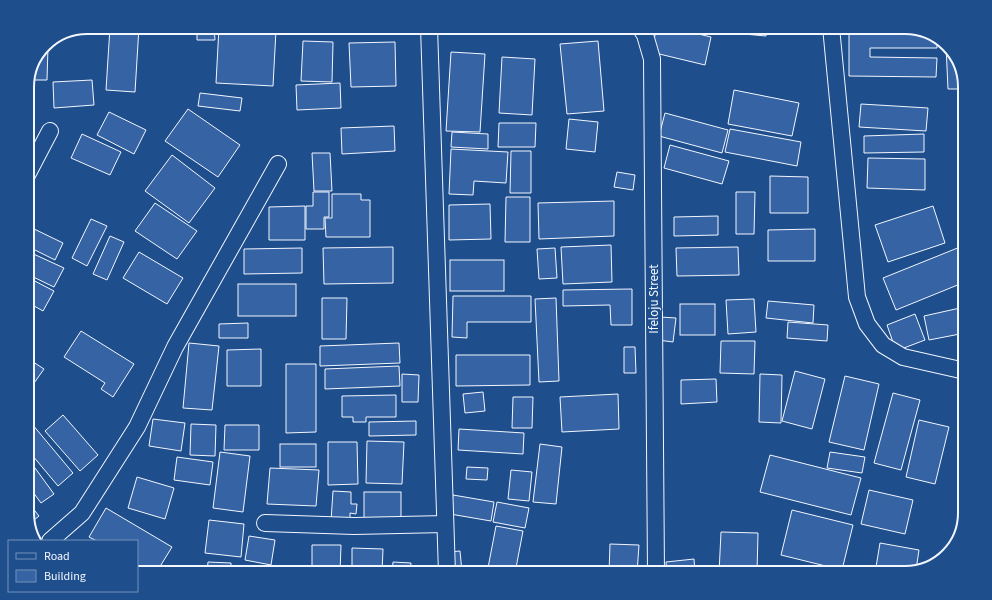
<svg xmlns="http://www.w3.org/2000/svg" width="992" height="600" font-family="'Source Sans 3',sans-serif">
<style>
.building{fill:#3563a3;stroke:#f2f6ff}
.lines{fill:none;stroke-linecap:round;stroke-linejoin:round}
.minor-casing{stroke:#f2f6ff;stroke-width:18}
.minor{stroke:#1f4e8c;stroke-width:16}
.labels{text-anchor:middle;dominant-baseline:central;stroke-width:3;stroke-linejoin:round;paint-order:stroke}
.street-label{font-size:13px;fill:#f2f6ff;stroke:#1f4e8c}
.rim{fill:none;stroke:#f2f6ff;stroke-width:2}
</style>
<rect width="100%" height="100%" fill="#1f4e8c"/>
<!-- building -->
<g class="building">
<polygon points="110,27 139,27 135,92 106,90"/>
<polygon points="197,27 214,27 215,40 197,40"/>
<polygon points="219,27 276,30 273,86 216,83"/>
<polygon points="657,27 669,27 711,37 705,65 651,52"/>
<polygon points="721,27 767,27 766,36 721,32"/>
<polygon points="849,30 918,31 935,35 937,37 937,48 870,48 870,57 937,58 936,77 849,76"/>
<polygon points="303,41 333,42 332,82 301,81"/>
<polygon points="598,41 604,111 567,114 560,44"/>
<polygon points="395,42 396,86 351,87 349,43"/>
<polygon points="946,46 957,57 965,83 965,89 948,89"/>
<polygon points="44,47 48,47 47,80 29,80"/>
<polygon points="451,52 485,54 480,132 446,131"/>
<polygon points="502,57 535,59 532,115 499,113"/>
<polygon points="92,80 94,105 54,108 53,82"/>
<polygon points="340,83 341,108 297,110 296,85"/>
<polygon points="734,90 799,103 792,136 728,124"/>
<polygon points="200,93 242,98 240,111 198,106"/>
<polygon points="861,104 928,108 926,131 859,127"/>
<polygon points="188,109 240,145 218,177 165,141"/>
<polygon points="109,112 146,130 134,154 97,135"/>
<polygon points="665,113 728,130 722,153 659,136"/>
<polygon points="569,119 598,122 595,152 566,149"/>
<polygon points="499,123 536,123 535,147 498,147"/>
<polygon points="394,126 395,151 342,154 341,128"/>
<polygon points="730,129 801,142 797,166 725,152"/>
<polygon points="452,132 488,134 488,149 451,147"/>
<polygon points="82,134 121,152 110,175 71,158"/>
<polygon points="924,134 924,152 864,153 864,136"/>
<polygon points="670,145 729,161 722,184 664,168"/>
<polygon points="451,149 508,152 506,183 474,181 473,195 449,194"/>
<polygon points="511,151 531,151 531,193 510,193"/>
<polygon points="312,153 330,153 332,191 314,191"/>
<polygon points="172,155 215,188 189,223 145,191"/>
<polygon points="868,158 925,159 925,190 867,188"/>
<polygon points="617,172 635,175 633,190 614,187"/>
<polygon points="770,176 808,177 808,213 770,213"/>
<polygon points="313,192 329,192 329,217 324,217 324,229 306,229 306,206 313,206"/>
<polygon points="736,192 755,192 754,234 736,234"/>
<polygon points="332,194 361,194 361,200 370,200 370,237 326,237 325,218 332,218"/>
<polygon points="506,197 530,197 530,242 505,242"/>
<polygon points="614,201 614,236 539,239 538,203"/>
<polygon points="155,203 197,231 177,259 135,231"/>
<polygon points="490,204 491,239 449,240 449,205"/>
<polygon points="305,206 305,240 269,240 269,207"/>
<polygon points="933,206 945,243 888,262 875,225"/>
<polygon points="718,216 718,235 674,236 674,217"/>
<polygon points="91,219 107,226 87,266 72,258"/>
<polygon points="30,227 63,243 55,260 27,246 27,232"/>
<polygon points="815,229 815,261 768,261 768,230"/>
<polygon points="110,236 124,242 107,280 93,274"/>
<polygon points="611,245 612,282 563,284 561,247"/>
<polygon points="965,245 965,282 896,310 883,278"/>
<polygon points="393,247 393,283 324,284 323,248"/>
<polygon points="738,247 739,275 677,276 676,248"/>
<polygon points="302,248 302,273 244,274 244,249"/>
<polygon points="555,248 557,278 539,279 537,249"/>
<polygon points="27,251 64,268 54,287 27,274"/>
<polygon points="139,252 183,278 167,304 123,278"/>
<rect x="450" y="260" width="54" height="31"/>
<polygon points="27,277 54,291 43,311 27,302"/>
<rect x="238" y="284" width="58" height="32"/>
<polygon points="632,289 632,325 611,325 610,305 563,306 563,290"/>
<polygon points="453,296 531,296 531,322 467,322 467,338 452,337"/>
<polygon points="322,298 347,298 346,339 322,339"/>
<polygon points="556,298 559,381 539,382 535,299"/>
<polygon points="754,299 756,332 728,334 726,300"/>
<polygon points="768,301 814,305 813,323 766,318"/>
<rect x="680" y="304" width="35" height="31"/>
<polygon points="960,308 965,333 929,340 924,316"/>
<polygon points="915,314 925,340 896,351 887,325"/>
<polygon points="660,317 676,318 673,342 658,340"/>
<polygon points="788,322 828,325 827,341 787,338"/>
<polygon points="248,323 248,338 219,338 219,324"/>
<polygon points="81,331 134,364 113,397 101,389 105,383 64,357"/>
<polygon points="721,341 755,341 754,374 720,373"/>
<polygon points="189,343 219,346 212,410 183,408"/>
<polygon points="399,343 400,363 320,366 320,346"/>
<polygon points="624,347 635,347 636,373 624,373"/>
<polygon points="261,349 261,386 227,386 227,350"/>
<polygon points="456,355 530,355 530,385 456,386"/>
<polygon points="27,358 44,369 27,393"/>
<polygon points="286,364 316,364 316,432 286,433"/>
<polygon points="399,366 400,386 325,389 325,369"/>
<polygon points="795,371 825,379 812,429 782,421"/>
<polygon points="402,374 419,375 418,402 402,402"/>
<polygon points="760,374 782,375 781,423 759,422"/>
<polygon points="845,376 879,384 864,450 829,442"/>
<polygon points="716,379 717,402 681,404 681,380"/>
<polygon points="483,392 485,411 465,413 463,394"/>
<polygon points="893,393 920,400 901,470 874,463"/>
<polygon points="618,394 619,429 562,432 560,397"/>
<polygon points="396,395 396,417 366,417 366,422 353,422 353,417 342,417 342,396"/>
<polygon points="513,397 533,397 532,428 512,428"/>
<polygon points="63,415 98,455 80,471 45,431"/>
<polygon points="27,418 73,473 58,486 27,449"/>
<polygon points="153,419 185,423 181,451 149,446"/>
<polygon points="919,420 949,427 935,484 906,477"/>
<polygon points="416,421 416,435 369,436 369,422"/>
<polygon points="191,424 216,425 215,456 190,455"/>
<polygon points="225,425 259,425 259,450 224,450"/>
<polygon points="459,429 524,433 523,454 458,450"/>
<polygon points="367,441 404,442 402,484 366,483"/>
<polygon points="328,442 357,442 358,484 328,485"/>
<rect x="280" y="444" width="36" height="23"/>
<polygon points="540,444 562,447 556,504 533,502"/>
<polygon points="220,452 250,456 243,512 213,508"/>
<polygon points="830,452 865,457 862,473 827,468"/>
<polygon points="770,455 861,478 851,515 760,492"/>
<polygon points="27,457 54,494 41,503 27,484"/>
<polygon points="177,457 213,462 210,485 174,480"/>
<polygon points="467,467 488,468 487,480 466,479"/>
<polygon points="270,468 319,470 316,506 267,504"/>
<polygon points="511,470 532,472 529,501 508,499"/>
<polygon points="137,477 174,488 165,519 128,508"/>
<polygon points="869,490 913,500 905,534 861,524"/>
<polygon points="333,491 351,492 351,504 357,504 356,514 350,513 350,522 331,521"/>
<rect x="364" y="492" width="37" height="31"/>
<polygon points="453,495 494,502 491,521 450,514"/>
<polygon points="27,501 39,516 29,524 27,517"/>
<polygon points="497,502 529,508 525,528 493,522"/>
<polygon points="106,508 172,547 156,573 151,573 137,565 137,541 97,541 89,537"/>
<polygon points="792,510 853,525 842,570 781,555"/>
<polygon points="209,520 244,524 241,557 205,553"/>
<polygon points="496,526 523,531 515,573 487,573"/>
<polygon points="721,532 758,533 757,573 719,573"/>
<polygon points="249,536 275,540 271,565 245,560"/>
<polygon points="880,543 919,550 916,570 905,573 875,573"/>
<polygon points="610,544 639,545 637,573 609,573"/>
<polygon points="312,545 341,545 340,573 312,573"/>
<polygon points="352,548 383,549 382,573 352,573"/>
<polygon points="460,551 462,572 452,573 450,552"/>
<polygon points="694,559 695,573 667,573 666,562"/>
<polygon points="208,562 231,563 231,573 207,573"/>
<polygon points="393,562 411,563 410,573 392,573"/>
</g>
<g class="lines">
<!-- minor casing -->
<g class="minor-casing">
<g id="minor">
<polyline points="429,27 447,573"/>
<polyline points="640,27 645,35 652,59 656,573"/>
<polyline points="831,27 857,297 867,324 883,345 903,357 965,371"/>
<polyline points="27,175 50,131"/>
<polyline points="265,523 354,526 445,524"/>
<polyline points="50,541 82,513 137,427 175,347 278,164"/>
</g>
</g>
<!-- minor -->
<use href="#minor" class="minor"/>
</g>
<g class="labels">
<!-- street labels -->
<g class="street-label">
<text transform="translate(654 299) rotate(-90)">Ifeloju Street</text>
</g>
</g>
<!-- crop -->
<path d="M0 0H992V600H0ZM87 34H905A53 53 0 0 1 958 87V513A53 53 0 0 1 905 566H87A53 53 0 0 1 34 513V87A53 53 0 0 1 87 34Z" fill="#1f4e8c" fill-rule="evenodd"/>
<path class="rim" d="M87 34H905A53 53 0 0 1 958 87V513A53 53 0 0 1 905 566H87A53 53 0 0 1 34 513V87A53 53 0 0 1 87 34Z"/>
<!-- legend -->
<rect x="8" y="540" width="130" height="52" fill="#1f4e8c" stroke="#7391ba"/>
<rect x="16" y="553" width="20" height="6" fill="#1f4e8c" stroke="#7391ba"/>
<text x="44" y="560" font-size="12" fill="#f2f6ff">Road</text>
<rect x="16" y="570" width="20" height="12" fill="#3563a3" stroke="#7391ba"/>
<text x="44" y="580" font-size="12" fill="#f2f6ff">Building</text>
</svg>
